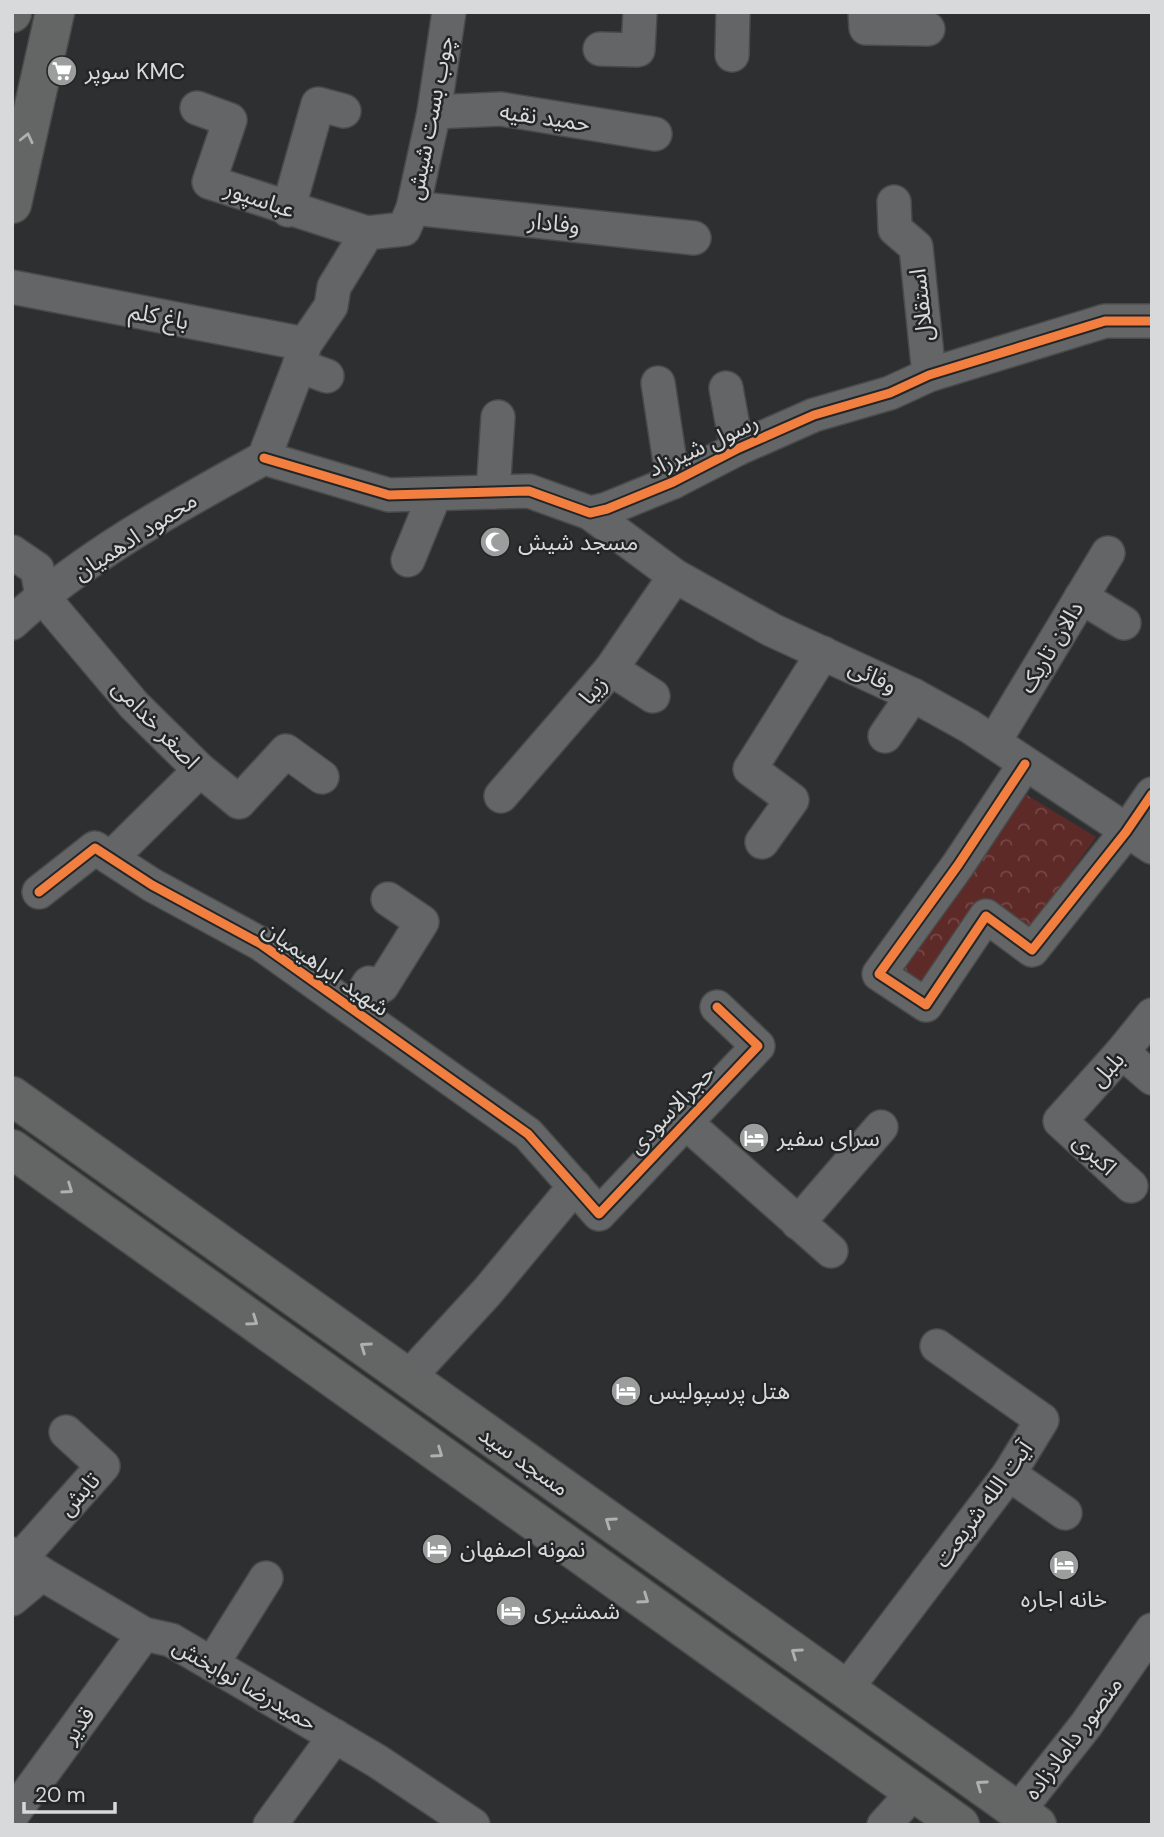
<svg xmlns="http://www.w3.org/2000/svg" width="1164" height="1837" font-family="'DM Sans','Noto Sans Arabic',sans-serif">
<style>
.forest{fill:url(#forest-crowns)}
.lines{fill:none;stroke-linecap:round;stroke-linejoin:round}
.minor-casing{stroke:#494a4a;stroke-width:36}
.major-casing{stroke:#494a4a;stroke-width:41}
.minor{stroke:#646566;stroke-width:33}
.major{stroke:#646666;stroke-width:38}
.cycleway-casing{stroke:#232627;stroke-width:13}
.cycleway{stroke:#f27e40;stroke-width:9}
.oneway{stroke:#afb1b1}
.labels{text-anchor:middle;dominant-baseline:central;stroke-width:5;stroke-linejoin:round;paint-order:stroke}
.poi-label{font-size:23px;fill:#d7d9da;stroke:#232627;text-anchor:start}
.street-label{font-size:23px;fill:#d7d9da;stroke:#232627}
</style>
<defs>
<pattern id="forest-crowns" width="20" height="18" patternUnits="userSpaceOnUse" patternTransform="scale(1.75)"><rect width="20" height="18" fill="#5e2a28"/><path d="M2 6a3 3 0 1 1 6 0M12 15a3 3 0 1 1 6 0" fill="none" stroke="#744847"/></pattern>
</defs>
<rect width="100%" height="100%" fill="#2d2f30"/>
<!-- forest -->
<polygon class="forest" points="1015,788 1096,837 1026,935 980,906 915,992 892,976"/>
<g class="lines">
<!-- minor casing -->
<g class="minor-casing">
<g id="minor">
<polyline points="865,12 866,28 928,29"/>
<polyline points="600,49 638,50 640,12"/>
<polyline points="732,55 733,12"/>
<polyline points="197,108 230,120 209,182 367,233"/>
<polyline points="434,112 501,109 655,134"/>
<polyline points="894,202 895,229 916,247 929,375"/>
<polyline points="413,208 694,238"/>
<polyline points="288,210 318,104 344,111"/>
<polyline points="12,287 305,344"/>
<polyline points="299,366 327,376"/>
<polyline points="658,383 673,482"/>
<polyline points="726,388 737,449"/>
<polyline points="264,458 389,495 529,491 590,513 607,509 673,482 737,449 814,415 890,393 929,375 1105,321 1152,321"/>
<polyline points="264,458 299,366 305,344 331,306 334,287 367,233 404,229 413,208 434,112 449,12"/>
<polyline points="493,492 498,417"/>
<polyline points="590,513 675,576 772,630 913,695 969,726 1152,847"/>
<polyline points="12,552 37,569 42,596 134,705 200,770 239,802 286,751 322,777"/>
<polyline points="408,560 435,494"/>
<polyline points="1081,597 1124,623"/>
<path d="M 12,623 C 86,555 177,506 264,458"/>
<polyline points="611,669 653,696"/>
<polyline points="885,736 913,695"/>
<polyline points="994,742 1108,553"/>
<polyline points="1025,764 958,865 879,974 926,1005 986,916 1032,950 1126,832 1152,794"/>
<polyline points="501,796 611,669 675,576"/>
<polyline points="762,842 792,800 750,769 823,653"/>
<polyline points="111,858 200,770"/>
<polyline points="39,892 95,848 152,885 261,944 528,1134 599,1214 758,1046 717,1007"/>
<polyline points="353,1009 369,983 382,986 422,922 388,899"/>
<polyline points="1122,1052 1152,1078"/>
<polyline points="684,1121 831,1251"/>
<polyline points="1131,1186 1060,1121 1122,1052 1152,1015"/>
<polyline points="798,1223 881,1127"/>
<polyline points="408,1378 487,1292 575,1186"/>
<polyline points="1009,1474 1065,1513"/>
<polyline points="12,1554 42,1574 144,1634 171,1640 377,1761 473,1825"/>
<polyline points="20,1559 103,1466 66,1432"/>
<polyline points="12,1599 42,1574"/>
<polyline points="212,1664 266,1578"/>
<polyline points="846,1689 1009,1474 1042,1420 937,1346"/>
<polyline points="1018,1811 1086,1725 1152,1630"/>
<polyline points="12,1815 144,1634"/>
<polyline points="270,1825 335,1736"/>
<polyline points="884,1825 914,1792"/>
</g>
</g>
<!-- major casing -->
<g class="major-casing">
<g id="major">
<polyline points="12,13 12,12"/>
<polyline points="12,204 55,12"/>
<polyline points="12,1096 1037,1825"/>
<polyline points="12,1149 960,1825"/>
</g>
</g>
<!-- minor -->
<use href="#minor" class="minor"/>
<!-- major -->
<use href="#major" class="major"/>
<!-- cycleway casing -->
<g class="cycleway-casing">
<g id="cycleway">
<polyline points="264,458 389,495 529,491 590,513 607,509 673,482 737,449 814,415 890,393 929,375 1105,321 1152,321"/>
<polyline points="1025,764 958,865 879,974 926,1005 986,916 1032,950 1126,832 1152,794"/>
<polyline points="39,892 95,848 152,885 261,944 528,1134 599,1214 758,1046 717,1007"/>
</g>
</g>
<!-- cycleway -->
<use href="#cycleway" class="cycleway"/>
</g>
<!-- one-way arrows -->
<defs><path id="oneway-chevron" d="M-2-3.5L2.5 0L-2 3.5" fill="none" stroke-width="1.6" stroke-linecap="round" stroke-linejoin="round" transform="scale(1.75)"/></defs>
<g class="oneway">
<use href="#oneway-chevron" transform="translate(27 138) rotate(-77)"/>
<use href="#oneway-chevron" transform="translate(68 1189) rotate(35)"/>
<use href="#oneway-chevron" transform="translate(253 1321) rotate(35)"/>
<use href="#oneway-chevron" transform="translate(365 1347) rotate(-145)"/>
<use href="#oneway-chevron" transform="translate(438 1453) rotate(35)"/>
<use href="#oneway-chevron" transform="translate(610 1522) rotate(-145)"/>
<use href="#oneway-chevron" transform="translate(644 1599) rotate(35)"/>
<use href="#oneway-chevron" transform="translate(796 1653) rotate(-145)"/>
<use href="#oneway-chevron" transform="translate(981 1785) rotate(-145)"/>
</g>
<!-- icons -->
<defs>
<g id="supermarket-disc" transform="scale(1.575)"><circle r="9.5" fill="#9c9e9e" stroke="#232627"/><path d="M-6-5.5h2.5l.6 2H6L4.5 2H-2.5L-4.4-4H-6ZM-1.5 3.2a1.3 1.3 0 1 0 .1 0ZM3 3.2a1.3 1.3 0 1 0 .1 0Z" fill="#fff"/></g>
<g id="mosque-disc" transform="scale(1.575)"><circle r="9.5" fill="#9c9e9e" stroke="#232627"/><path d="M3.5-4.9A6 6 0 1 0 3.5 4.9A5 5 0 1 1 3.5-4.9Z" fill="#fff"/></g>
<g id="hotel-disc" transform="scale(1.575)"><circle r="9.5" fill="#9c9e9e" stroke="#232627"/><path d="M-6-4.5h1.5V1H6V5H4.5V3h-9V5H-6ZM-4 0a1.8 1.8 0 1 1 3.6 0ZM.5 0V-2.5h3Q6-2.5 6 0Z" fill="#fff"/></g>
</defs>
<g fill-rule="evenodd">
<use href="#supermarket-disc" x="62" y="71"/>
<use href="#mosque-disc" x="495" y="542"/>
<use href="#hotel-disc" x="754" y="1138"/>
<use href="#hotel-disc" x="626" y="1391"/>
<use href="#hotel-disc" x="437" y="1549"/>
<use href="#hotel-disc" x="1064" y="1565"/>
<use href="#hotel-disc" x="511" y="1611"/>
</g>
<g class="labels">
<!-- poi labels -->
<g class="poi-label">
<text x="85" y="71">سوپر KMC</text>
<text x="518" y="542">مسجد شیش</text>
<text x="777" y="1138">سرای سفیر</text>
<text x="649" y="1391">هتل پرسپولیس</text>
<text x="460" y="1549">نمونه اصفهان</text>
<text x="1064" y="1599" text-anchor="middle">خانه اجاره</text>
<text x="534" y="1611">شمشیری</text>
</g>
<!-- street labels -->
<g class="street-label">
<text transform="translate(545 117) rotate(8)">حمید نقیه</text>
<text transform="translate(430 118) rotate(-79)">چوب بست شیش</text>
<text transform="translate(260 199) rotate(19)">عباسپور</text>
<text transform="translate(554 223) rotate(6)">وفادار</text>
<text transform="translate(921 305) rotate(-96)">استقلال</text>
<text transform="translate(159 316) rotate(11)">باغ کلم</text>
<text transform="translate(703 445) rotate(-25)">رسول شیرزاد</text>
<text transform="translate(135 536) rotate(-33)">محمود ادهمیان</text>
<text transform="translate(1051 647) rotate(-59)">دالان تاریک</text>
<text transform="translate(873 676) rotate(25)">وفائی</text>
<text transform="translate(593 690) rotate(-49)">زیبا</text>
<text transform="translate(156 724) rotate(46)">اصغر خدامی</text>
<text transform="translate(326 968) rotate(35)">شهید ابراهیمیان</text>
<text transform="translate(1107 1069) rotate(-48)">بلبل</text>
<text transform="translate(671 1109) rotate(-46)">حجرالاسودی</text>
<text transform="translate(1095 1154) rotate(43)">اکبری</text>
<text transform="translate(524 1461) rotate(35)">مسجد سید</text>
<text transform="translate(79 1494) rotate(-48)">تابش</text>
<text transform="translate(983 1504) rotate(-54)">آیت الله شریعت</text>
<text transform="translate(245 1684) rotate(30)">حمیدرضا نوابخش</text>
<text transform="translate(78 1725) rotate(-54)">قدیر</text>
<text transform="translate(1073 1738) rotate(-53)">منصور دامادزاده</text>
</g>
</g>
<!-- border -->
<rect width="1164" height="1837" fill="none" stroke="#d7d9da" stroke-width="28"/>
<!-- scale -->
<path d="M24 1802v10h91v-10" fill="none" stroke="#d7d9da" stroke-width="3.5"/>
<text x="35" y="1802" font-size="21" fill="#d7d9da" stroke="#232627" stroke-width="5" paint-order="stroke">20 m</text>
</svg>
